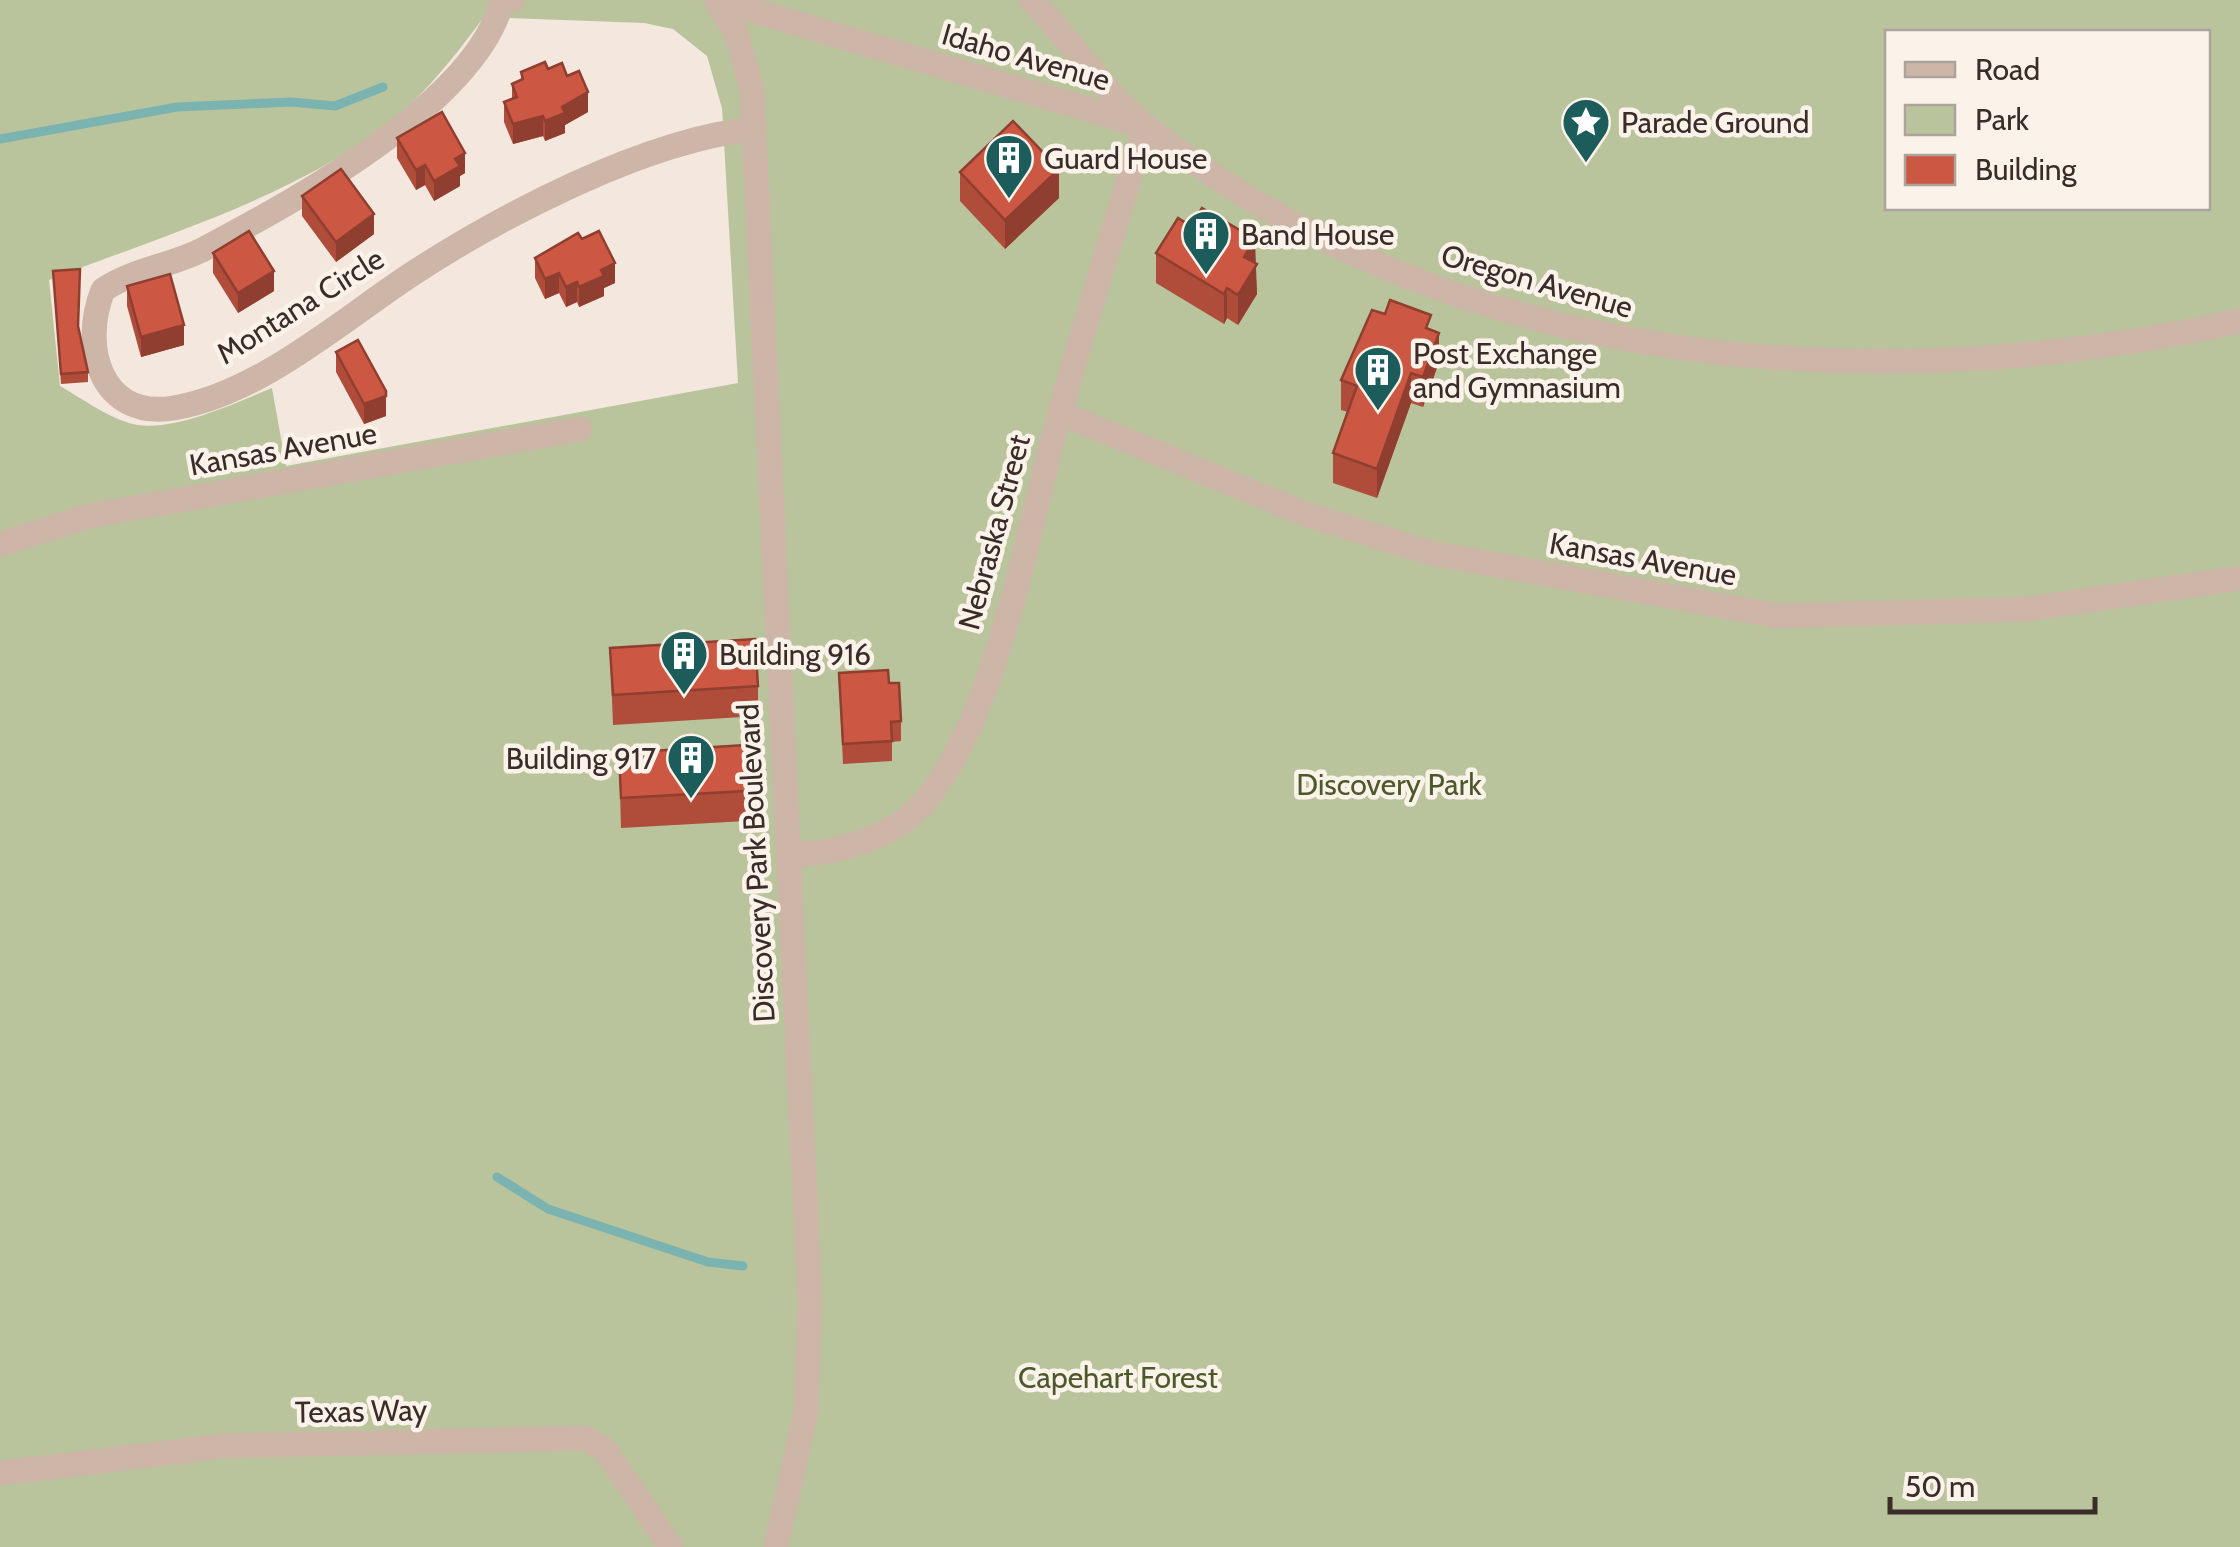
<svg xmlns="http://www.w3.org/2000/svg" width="2240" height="1547" font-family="Cabin,sans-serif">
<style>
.green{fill:#bac49c;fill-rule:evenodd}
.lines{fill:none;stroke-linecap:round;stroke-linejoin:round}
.stream{stroke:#7ab3b0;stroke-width:9}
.minor{stroke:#cdb6a8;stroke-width:25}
.wall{fill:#af4c3a}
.shaded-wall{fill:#8f3e2f}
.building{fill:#cc5843;stroke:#8f3e2f;stroke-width:2.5}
.labels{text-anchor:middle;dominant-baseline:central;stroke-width:9;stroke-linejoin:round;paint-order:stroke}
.street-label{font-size:30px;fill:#392c29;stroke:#fbf2ea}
.poi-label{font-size:30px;fill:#392c29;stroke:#fbf2ea;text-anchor:start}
.park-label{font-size:30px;fill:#4c592b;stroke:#fbf2ea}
</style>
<rect width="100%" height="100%" fill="#f4e7dd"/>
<!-- green -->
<path class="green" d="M 0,0 L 2240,0 L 2240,1547 L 0,1547 ZM 484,17 L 644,23 L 673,29 L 707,56 L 722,108 L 738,383 L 286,466 L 272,388 C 235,403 168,435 129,423 C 104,415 83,399 60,386 L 49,280 C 161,236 283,201 381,129 C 422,99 454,57 484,17 ZM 1888,32 L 2208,32 L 2208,208 L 1888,208 Z"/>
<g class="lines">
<!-- stream -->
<g class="stream">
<polyline points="0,139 177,107 291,102 335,106 383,87"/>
<polyline points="497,1177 548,1209 708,1262 743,1266"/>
</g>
<!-- minor -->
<g class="minor">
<path d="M 512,0 L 502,1 C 476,103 292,203 202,250 C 170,266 132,270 103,290 C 80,347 101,420 174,408 C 259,394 342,320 412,274 C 502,215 646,140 753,129"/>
<polyline points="716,0 737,35 752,91 810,1302 806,1411 776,1547"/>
<polyline points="717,0 1145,126"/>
<path d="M 1031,0 C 1071,40 1104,93 1148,128 C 1454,370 1870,403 2240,321"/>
<polyline points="1060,413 1308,515 1431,553 1779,616 2028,609 2240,578"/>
<polyline points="0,544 89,516 580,429"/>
<path d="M 789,855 C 836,854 895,838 926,800 C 995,715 1025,545 1053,438 C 1081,333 1114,230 1145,126"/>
<polyline points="0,1473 224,1446 585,1438 605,1450 671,1547"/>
</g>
</g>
<!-- wall -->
<g class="wall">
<polygon points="548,69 567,76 588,112 565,125 565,133 545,141 543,136 513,144 504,122 504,102 512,99 512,84 521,80 521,72"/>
<polygon points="397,138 465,173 460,176 460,186 434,201 425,185 416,190 397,158"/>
<polygon points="960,172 1059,198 1005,249 960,201"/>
<polygon points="302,196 374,234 336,262 302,216"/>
<polygon points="582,239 615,283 604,288 604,296 579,307 577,302 566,307 559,293 545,299 535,278 535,258"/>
<polygon points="213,253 274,291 238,313 213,273"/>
<polygon points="1156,253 1255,263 1257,294 1238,325 1227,318 1224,324 1156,283"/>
<polygon points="53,271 88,372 88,382 61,384"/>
<polygon points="127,286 184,345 141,357 127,306"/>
<polygon points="1431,330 1439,362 1423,407 1411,403 1377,498 1333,483 1333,453 1348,412 1341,410 1341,380"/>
<polygon points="336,352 386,391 386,416 364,424 336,372"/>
<polygon points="610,648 758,686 758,716 613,725"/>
<polygon points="839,673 889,683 901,721 901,741 892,742 892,761 843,764"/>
<polygon points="619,753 764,790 764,820 621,828"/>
</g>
<!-- shaded-wall -->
<g class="shaded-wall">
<polygon points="588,92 588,112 565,125 565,133 545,141 545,121 562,107"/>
<polygon points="543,116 543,136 513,144 513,124"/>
<polygon points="465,153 465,173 460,176 460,186 434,201 434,181 455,159"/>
<polygon points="425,165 425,185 416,190 416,170"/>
<polygon points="1059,169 1059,198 1005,249 1005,220"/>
<polygon points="374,214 374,234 336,262 336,242"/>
<polygon points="1255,239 1257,294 1238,325 1238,295 1244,257"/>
<polygon points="615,263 615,283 604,288 604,296 579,307 579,287 601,270"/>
<polygon points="274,271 274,291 238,313 238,293"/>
<polygon points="559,273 559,293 545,299 545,279"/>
<polygon points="577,282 577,302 566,307 566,287"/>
<polygon points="1227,288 1227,318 1224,324 1224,294"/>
<polygon points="184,325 184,345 141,357 141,337"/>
<polygon points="1439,333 1439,362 1423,407 1423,377"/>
<polygon points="1411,373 1411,403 1377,498 1377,469"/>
<polygon points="386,396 386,416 364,424 364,404"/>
</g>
<!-- building -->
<g class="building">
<polygon points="545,62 548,69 562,63 567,76 579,71 588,92 562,107 565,113 545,121 543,116 513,124 504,102 517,97 512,84 523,79 521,72"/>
<polygon points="442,112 465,153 455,159 460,166 434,181 425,165 416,170 397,138"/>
<polygon points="1013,121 1059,169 1005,220 960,172"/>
<polygon points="341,169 374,214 336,242 302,196"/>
<polygon points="1202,208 1255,239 1244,257 1257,264 1238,295 1227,288 1224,294 1156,253 1178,218 1191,226"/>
<polygon points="249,231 274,271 238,293 213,253"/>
<polygon points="599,231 615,263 601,270 604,276 579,287 577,282 566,287 559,273 545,279 535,258 578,233 582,239"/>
<polygon points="80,269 78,326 88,372 61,374 53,271"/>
<polygon points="170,274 184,325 141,337 127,286"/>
<polygon points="1390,300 1431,315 1426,328 1439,333 1423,377 1411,373 1377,469 1333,453 1357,386 1341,380 1372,310 1385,314"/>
<polygon points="358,340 386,391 386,396 364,404 336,352"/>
<polygon points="755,639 758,686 613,695 610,648"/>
<polygon points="888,670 889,683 899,683 901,721 891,722 892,741 843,744 839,673"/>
<polygon points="761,744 764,790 621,798 619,753"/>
</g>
<!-- icons -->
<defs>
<g id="sight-pin" transform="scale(2.5)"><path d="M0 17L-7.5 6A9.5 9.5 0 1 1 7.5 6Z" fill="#1c5d5c" stroke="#fbf2ea"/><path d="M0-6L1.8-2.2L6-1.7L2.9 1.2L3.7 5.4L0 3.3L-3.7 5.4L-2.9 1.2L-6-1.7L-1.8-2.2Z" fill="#fff"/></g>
<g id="building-pin" transform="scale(2.5)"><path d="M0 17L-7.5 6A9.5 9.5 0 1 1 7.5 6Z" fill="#1c5d5c" stroke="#fbf2ea"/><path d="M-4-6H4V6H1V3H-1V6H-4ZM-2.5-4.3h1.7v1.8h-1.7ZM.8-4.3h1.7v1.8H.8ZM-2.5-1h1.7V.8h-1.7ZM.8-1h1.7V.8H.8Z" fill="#fff"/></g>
</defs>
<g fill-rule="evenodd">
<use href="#sight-pin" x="1586" y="122"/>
<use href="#building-pin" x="1009" y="158"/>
<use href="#building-pin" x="1206" y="234"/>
<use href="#building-pin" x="1378" y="370"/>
<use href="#building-pin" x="684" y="654"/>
<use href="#building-pin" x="691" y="758"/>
</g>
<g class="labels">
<!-- street labels -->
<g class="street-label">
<text transform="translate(1026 57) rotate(16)">Idaho Avenue</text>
<text transform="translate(1537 281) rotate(16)">Oregon Avenue</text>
<text transform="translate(300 306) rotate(-32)">Montana Circle</text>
<text transform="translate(283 449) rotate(-10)">Kansas Avenue</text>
<text transform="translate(994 532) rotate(-75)">Nebraska Street</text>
<text transform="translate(1643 559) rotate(10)">Kansas Avenue</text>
<text transform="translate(756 863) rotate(-93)">Discovery Park Boulevard</text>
<text transform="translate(361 1411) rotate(-1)">Texas Way</text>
</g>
<!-- poi labels -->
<g class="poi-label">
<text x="1621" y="122">Parade Ground</text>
<text x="1044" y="158">Guard House</text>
<text x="1241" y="234">Band House</text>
<text x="1413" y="353">Post Exchange<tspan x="1413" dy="34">and Gymnasium</tspan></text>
<text x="719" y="654">Building 916</text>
<text x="656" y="758" text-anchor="end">Building 917</text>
</g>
<!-- park labels -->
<g class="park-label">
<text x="1389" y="784">Discovery Park</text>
<text x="1118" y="1377">Capehart Forest</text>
</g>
</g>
<!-- legend -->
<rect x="1885" y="30" width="325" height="180" fill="#fbf2ea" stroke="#ada39d" stroke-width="2.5"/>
<rect x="1905" y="62" width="50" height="15" fill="#cdb6a8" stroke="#ada39d" stroke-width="2.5"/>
<text x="1975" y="80" font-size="30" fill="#392c29">Road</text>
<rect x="1905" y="105" width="50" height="30" fill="#bac49c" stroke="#ada39d" stroke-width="2.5"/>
<text x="1975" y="130" font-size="30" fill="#392c29">Park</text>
<rect x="1905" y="155" width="50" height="30" fill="#cc5843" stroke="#ada39d" stroke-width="2.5"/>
<text x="1975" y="180" font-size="30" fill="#392c29">Building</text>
<!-- scale -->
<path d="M1890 1497v15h205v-15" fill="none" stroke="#392c29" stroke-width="5"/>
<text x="1905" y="1497" font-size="30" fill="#392c29" stroke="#fbf2ea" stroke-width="8" paint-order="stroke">50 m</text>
</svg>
